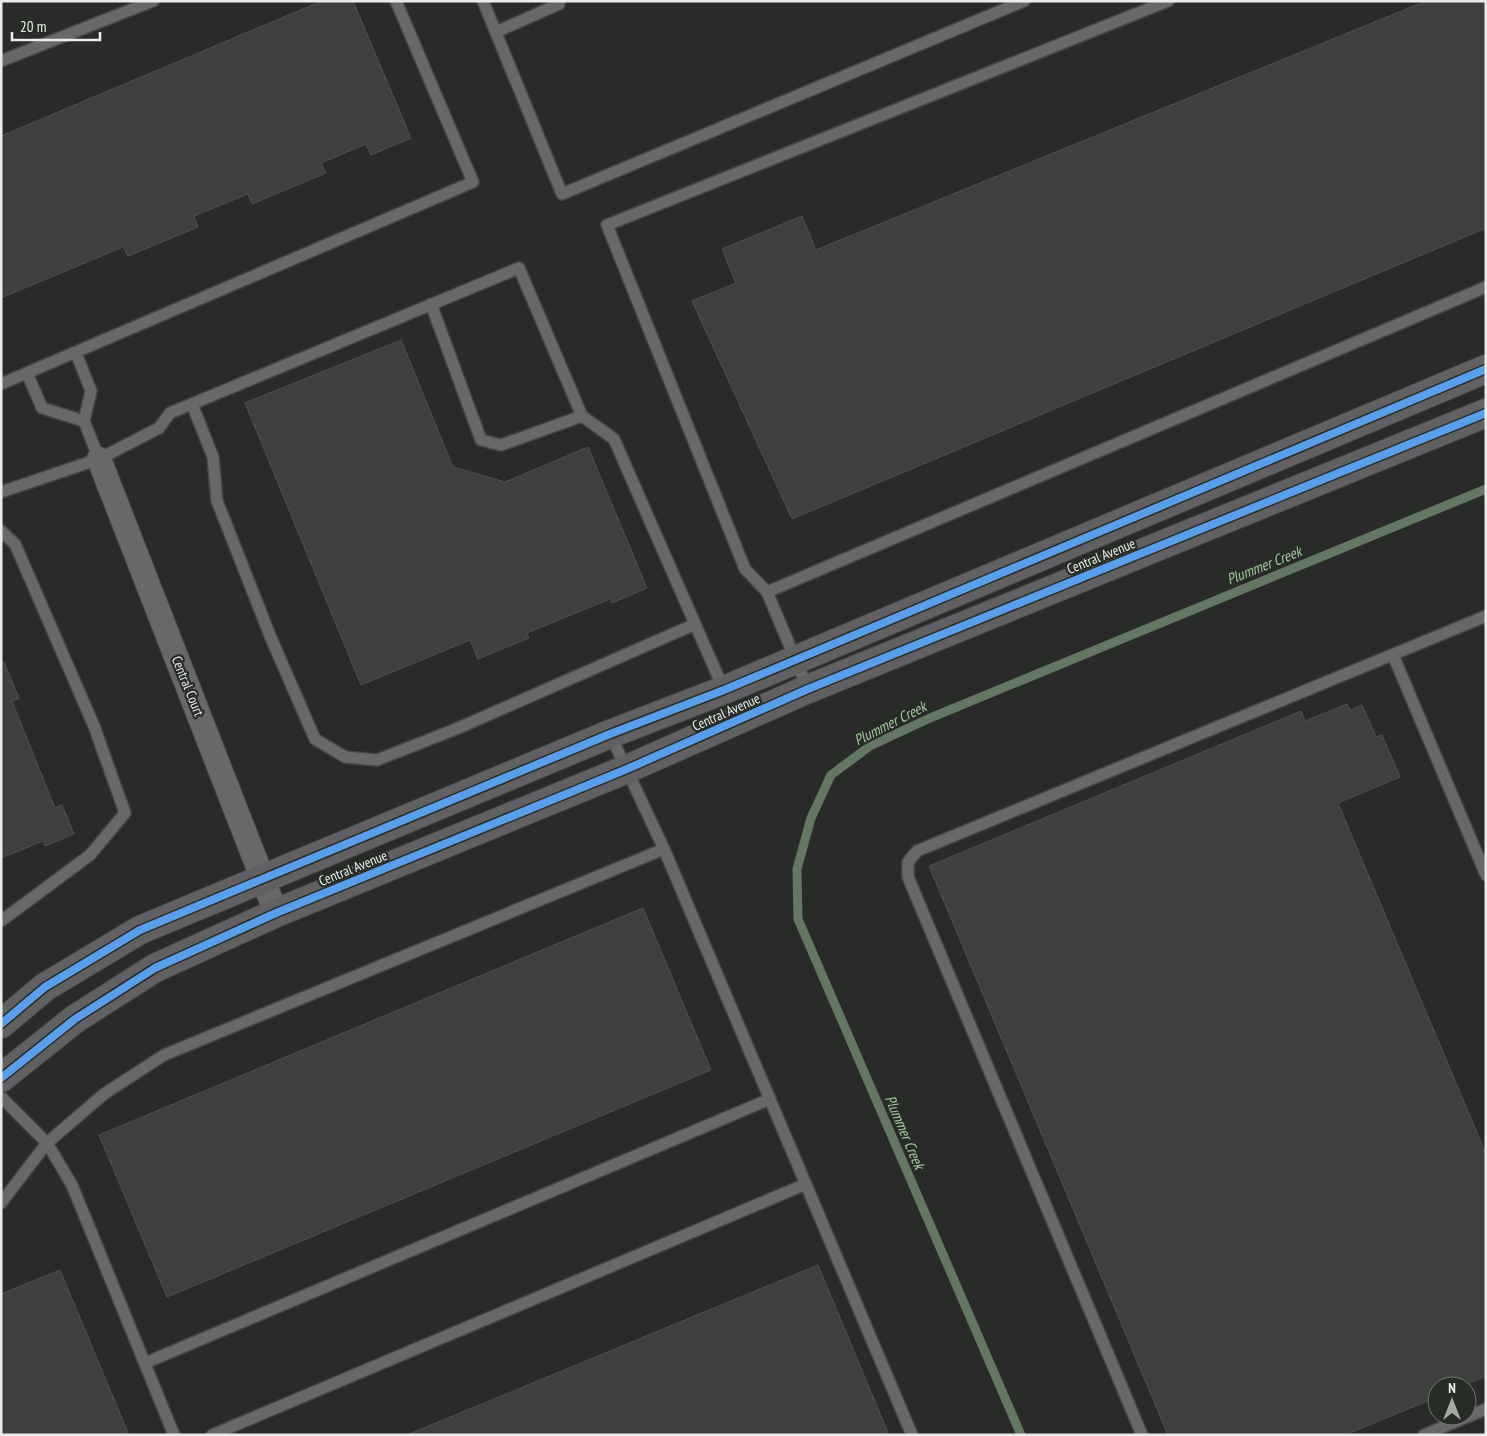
<svg xmlns="http://www.w3.org/2000/svg" width="1487" height="1436" font-family="'PT Sans Narrow',sans-serif">
<style>
.lines{fill:none;stroke-linecap:round;stroke-linejoin:round}
.stream{stroke:#647762;stroke-width:9}
.building{fill:#3e403e;stroke:#4e514e}
.lane-casing{stroke:#444544;stroke-width:14}
.street-casing{stroke:#444544;stroke-width:26}
.secondary-casing{stroke:#444544;stroke-width:30}
.lane{stroke:#69676a;stroke-width:11}
.street{stroke:#69676a;stroke-width:24}
.secondary{stroke:#616163;stroke-width:28}
.cycleway-casing{stroke:#272c27;stroke-width:11}
.cycleway{stroke:#5a9eea;stroke-width:8}
.labels{text-anchor:middle;dominant-baseline:central;stroke-width:4.5;stroke-linejoin:round;paint-order:stroke}
.street-label{font-size:14px;fill:#eaede9;stroke:#272c27}
.water-label{font-size:15px;font-style:italic;fill:#a4ca9f;stroke:#272c27}
</style>
<rect width="100%" height="100%" fill="#282b28"/>
<g class="lines">
<!-- stream -->
<polyline class="stream" points="1021,1435 798,919 797,869 811,818 831,775 870,746 930,718 1486,489"/>
</g>
<!-- building -->
<g class="building">
<polygon points="322,1 353,1 411,138 371,155 366,144 321,163 326,173 252,204 248,194 194,216 198,227 128,256 123,247 1,298 1,136"/>
<polygon points="1426,1 1486,1 1486,228 792,519 692,301 736,283 722,249 802,216 816,250"/>
<polygon points="401,340 453,467 505,482 588,447 647,588 612,603 610,599 527,633 529,638 478,659 470,640 361,685 245,403"/>
<polygon points="4,662 19,698 12,701 55,808 62,805 74,834 45,846 43,841 1,858 1,663"/>
<polygon points="1347,704 1350,710 1362,705 1376,737 1382,735 1400,777 1338,803 1486,1154 1486,1376 1462,1386 1437,1386 1437,1397 1345,1435 1168,1435 929,866 1301,711 1305,721"/>
<polygon points="643,908 711,1070 167,1297 99,1135"/>
<polygon points="818,1265 889,1435 407,1435"/>
<polygon points="60,1270 129,1435 1,1435 1,1294"/>
</g>
<g class="lines">
<!-- lane casing -->
<g class="lane-casing">
<g id="lane">
<polyline points="483,1 562,194 1024,1"/>
<polyline points="496,32 559,4 559,1"/>
<polyline points="1,61 153,1"/>
<polyline points="431,304 481,440 501,445 582,416"/>
<polyline points="76,353 91,391 84,421 99,459"/>
<polyline points="27,373 42,408 84,421"/>
<polyline points="1,384 473,182 396,1"/>
<polyline points="192,404 213,457 217,501 271,638 315,739 345,757 377,760 456,729 693,625"/>
<polyline points="1,492 99,459 159,428 170,413 519,268 582,416 614,439 724,690"/>
<polyline points="1,531 15,544 94,726 125,813 90,855 1,921"/>
<polyline points="767,592 1486,287"/>
<polyline points="1393,655 1486,875"/>
<polyline points="808,689 767,592 745,569 607,225 1168,1"/>
<polyline points="610,734 664,849"/>
<polyline points="1,1097 47,1143 72,1185 174,1435"/>
<polyline points="1,1203 47,1143 104,1094 164,1055 664,849 912,1435"/>
<polyline points="145,1363 770,1099"/>
<polyline points="212,1435 806,1184"/>
<polyline points="1142,1435 908,877 908,862 917,851 1486,616"/>
<polyline points="1424,1435 1486,1409"/>
</g>
</g>
<!-- street casing -->
<g class="street-casing">
<polyline id="street" points="99,459 276,913"/>
</g>
<!-- secondary casing -->
<g class="secondary-casing">
<g id="secondary">
<polyline points="1,1024 45,987 140,930 610,734 724,690 1486,369"/>
<polyline points="1,1078 75,1019 155,968 276,913 627,769 808,689 1486,413"/>
</g>
</g>
<!-- lane -->
<use href="#lane" class="lane"/>
<!-- street -->
<use href="#street" class="street"/>
<!-- secondary -->
<use href="#secondary" class="secondary"/>
<!-- cycleway casing -->
<g class="cycleway-casing">
<g id="cycleway">
<polyline points="1,1024 45,987 140,930 610,734 724,690 1486,369"/>
<polyline points="1,1078 75,1019 155,968 276,913 627,769 808,689 1486,413"/>
</g>
</g>
<!-- cycleway -->
<use href="#cycleway" class="cycleway"/>
</g>
<g class="labels">
<!-- street labels -->
<g class="street-label">
<text transform="translate(1101 556) rotate(-22)">Central Avenue</text>
<text transform="translate(188 686) rotate(68)">Central Court</text>
<text transform="translate(726 712) rotate(-24)">Central Avenue</text>
<text transform="translate(353 868) rotate(-22)">Central Avenue</text>
</g>
<!-- water labels -->
<g class="water-label">
<text transform="translate(1264 565) rotate(-22)">Plummer Creek</text>
<text transform="translate(890 723) rotate(-27)">Plummer Creek</text>
<text transform="translate(905 1132) rotate(67)">Plummer Creek</text>
</g>
</g>
<!-- border -->
<rect width="1487" height="1436" fill="none" stroke="#eaede9" stroke-width="5"/>
<!-- north arrow -->
<g transform="translate(1452 1401)"><circle r="24" fill="#272c27" stroke="#757975"/>
<path d="M0-4L9 19L0 12L-9 19Z" fill="#a6a9a5"/>
<text y="-8" font-size="14" font-weight="bold" text-anchor="middle" fill="#eaede9">N</text>
</g>
<!-- scale -->
<path d="M12 32v8h88v-8" fill="none" stroke="#eaede9" stroke-width="2.5"/>
<text x="20" y="32" font-size="15" fill="#eaede9" stroke="#272c27" stroke-width="4" paint-order="stroke">20 m</text>
</svg>
